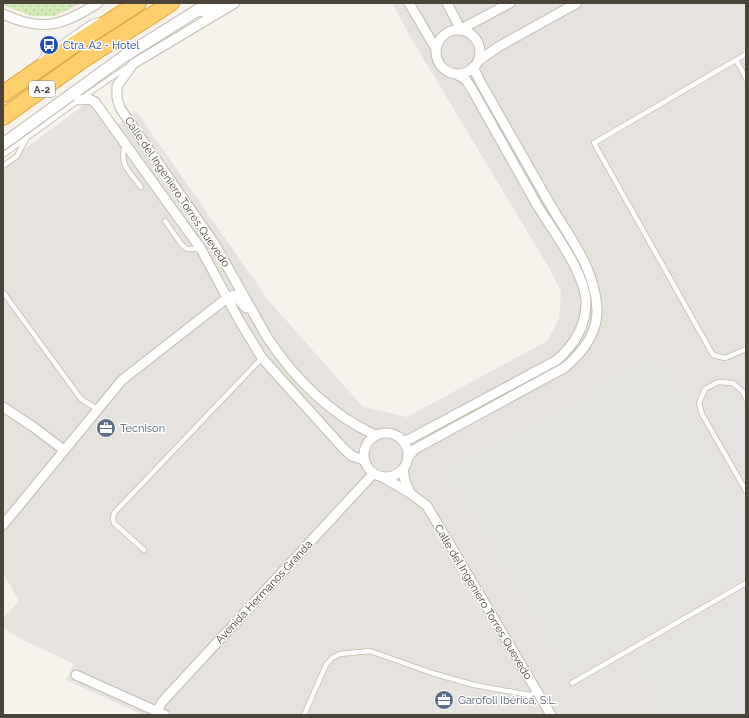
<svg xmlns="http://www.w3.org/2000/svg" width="749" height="718" font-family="Raleway,sans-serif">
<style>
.industrial{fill:#e6e2dd}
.grass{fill:url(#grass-dots)}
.parking{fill:#e5e3e0}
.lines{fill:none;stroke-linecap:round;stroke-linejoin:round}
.service-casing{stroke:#c2bbae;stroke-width:6}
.minor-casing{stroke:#c2bbae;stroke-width:11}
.tertiary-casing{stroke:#c2bbae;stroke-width:13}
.motorway-casing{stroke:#e0a43c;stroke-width:18}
.service{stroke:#fff;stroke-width:4.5}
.minor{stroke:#fff;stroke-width:9}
.tertiary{stroke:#fff;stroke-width:11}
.motorway{stroke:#ffcf6e;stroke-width:16}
.labels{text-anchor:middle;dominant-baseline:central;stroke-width:3;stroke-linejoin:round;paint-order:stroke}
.shield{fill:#fff;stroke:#817c74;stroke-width:1}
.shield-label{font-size:10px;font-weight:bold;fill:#4b4439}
.transit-label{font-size:11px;fill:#164399;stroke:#fff;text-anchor:start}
.street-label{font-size:11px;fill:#4b4439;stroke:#fff}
.service-label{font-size:11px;fill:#4e5e75;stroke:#fff;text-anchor:start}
</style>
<defs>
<pattern id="grass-dots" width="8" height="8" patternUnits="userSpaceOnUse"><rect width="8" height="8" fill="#d2eab5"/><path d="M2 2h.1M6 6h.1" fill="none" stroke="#b6ca9c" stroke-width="1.8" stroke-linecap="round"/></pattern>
</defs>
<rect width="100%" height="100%" fill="#f6f3ec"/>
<!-- industrial -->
<polygon class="industrial" points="392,3 746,3 746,715 144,715 66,680 74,664 19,638 3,627 3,618 19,601 3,573 3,165 88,102 109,131 136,111 269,301 363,407 407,417 547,341 559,319 561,292 548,266 411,38"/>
<!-- grass -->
<polygon class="grass" points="3,3 81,3 54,16 32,16 3,5"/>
<!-- parking -->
<g class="parking">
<polygon points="660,352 746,516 746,576 568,677 443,470"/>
<polygon points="722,387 725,393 731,390 746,416 746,474 707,405 712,401 709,394"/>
<polygon points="746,593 746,715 661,715 630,659"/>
</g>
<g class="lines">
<!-- service casing -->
<g class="service-casing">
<g id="service">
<polyline points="746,54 594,143 713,355 725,358 746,349"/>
<polyline points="41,59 47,53 92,22 101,20"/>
<polyline points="736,60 746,78"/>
<path d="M 125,144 C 119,165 128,170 141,187"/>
<polyline points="3,155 79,100 127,67"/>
<polyline points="3,166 17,156 26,139"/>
<polyline points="165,221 182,245 187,249 200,249"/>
<polyline points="3,292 81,399 97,409"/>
<polyline points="746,398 743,392 733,383 718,382 705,389 699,403 702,414 746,491"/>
<polyline points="144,550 114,523 113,519 114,513 262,358"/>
<polyline points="572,683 746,583"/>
<polyline points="304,715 326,665 332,658 340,654 370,651 432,673 474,685 530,695 536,691"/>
</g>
</g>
<!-- minor casing -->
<g class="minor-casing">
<g id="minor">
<path d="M 235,3 L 133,64 L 117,86 L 117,98 L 120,108 L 214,243 L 267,337 C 294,378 330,414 375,435"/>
<polyline points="409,3 436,49"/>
<polyline points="447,3 461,30"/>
<polyline points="203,12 220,3"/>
<path d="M 3,14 C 43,33 63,25 98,3"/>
<polyline points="462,30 465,27 510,3"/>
<circle cx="458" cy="52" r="22"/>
<polyline points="478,61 498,47 577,3"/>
<polyline points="79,100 89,99 95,102 201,249 239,320 262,358 344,449 352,456 364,460"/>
<polyline points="3,407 32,426 64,450"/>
<circle cx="386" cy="455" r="22"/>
<path d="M 403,441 L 410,439 L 557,360 C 573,346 585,327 586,305 C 587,275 553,231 537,205 C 516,167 494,129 473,91 L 466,80 L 456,74"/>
<path d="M 408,457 L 415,449 L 564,368 C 582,353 598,333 597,309 C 595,266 567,235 547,199 C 525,161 504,123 482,85 L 473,67"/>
<polyline points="403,469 405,481 410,493"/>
<polyline points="384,478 410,493 427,506 551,715"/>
<polyline points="3,525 122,380 227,298 234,295 246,308"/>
<polyline points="76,675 165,715"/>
<polyline points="157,711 162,702 373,474"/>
</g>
</g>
<!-- tertiary casing -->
<g class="tertiary-casing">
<polyline id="tertiary" points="3,144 123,57 209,3"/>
</g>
<!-- motorway casing -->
<g class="motorway-casing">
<g id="motorway">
<polyline points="3,94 72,46 138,3"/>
<polyline points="3,117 81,61 171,3"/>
</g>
</g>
<!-- service -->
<use href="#service" class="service"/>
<!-- minor -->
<use href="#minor" class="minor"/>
<!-- tertiary -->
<use href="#tertiary" class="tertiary"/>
<!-- motorway -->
<use href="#motorway" class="motorway"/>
</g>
<!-- icons -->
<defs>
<g id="bus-disc" transform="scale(1)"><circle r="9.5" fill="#1a4fb4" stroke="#fff"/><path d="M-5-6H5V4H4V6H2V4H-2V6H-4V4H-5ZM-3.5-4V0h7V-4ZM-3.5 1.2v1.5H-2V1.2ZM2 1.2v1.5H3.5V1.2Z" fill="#fff"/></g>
<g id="office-disc" transform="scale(1)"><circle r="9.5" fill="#5c6f8a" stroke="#fff"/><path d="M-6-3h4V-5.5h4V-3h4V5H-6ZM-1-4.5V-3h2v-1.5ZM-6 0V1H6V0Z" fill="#fff"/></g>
</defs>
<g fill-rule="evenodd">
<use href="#bus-disc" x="49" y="45"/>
<use href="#office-disc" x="106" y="428"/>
<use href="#office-disc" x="444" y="700"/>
</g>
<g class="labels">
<!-- shield labels -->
<rect class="shield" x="29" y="81" width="26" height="16" rx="3"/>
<g class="shield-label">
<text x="42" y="89">A-2</text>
</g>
<!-- transit labels -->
<g class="transit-label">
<text x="63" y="45">Ctra. A2 - Hotel</text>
</g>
<!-- street labels -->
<g class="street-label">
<text transform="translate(177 192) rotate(56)">Calle del Ingeniero Torres Quevedo</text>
<text transform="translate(264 592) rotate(-47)">Avenida Hermanos Granda</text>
<text transform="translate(483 602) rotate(59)">Calle del Ingeniero Torres Quevedo</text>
</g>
<!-- service labels -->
<g class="service-label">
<text x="120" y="428">Tecnison</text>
<text x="458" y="700">Garofoli Ibérica, S.L.</text>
</g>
</g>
<!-- border -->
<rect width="749" height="718" fill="none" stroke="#4b4439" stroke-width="8"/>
</svg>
